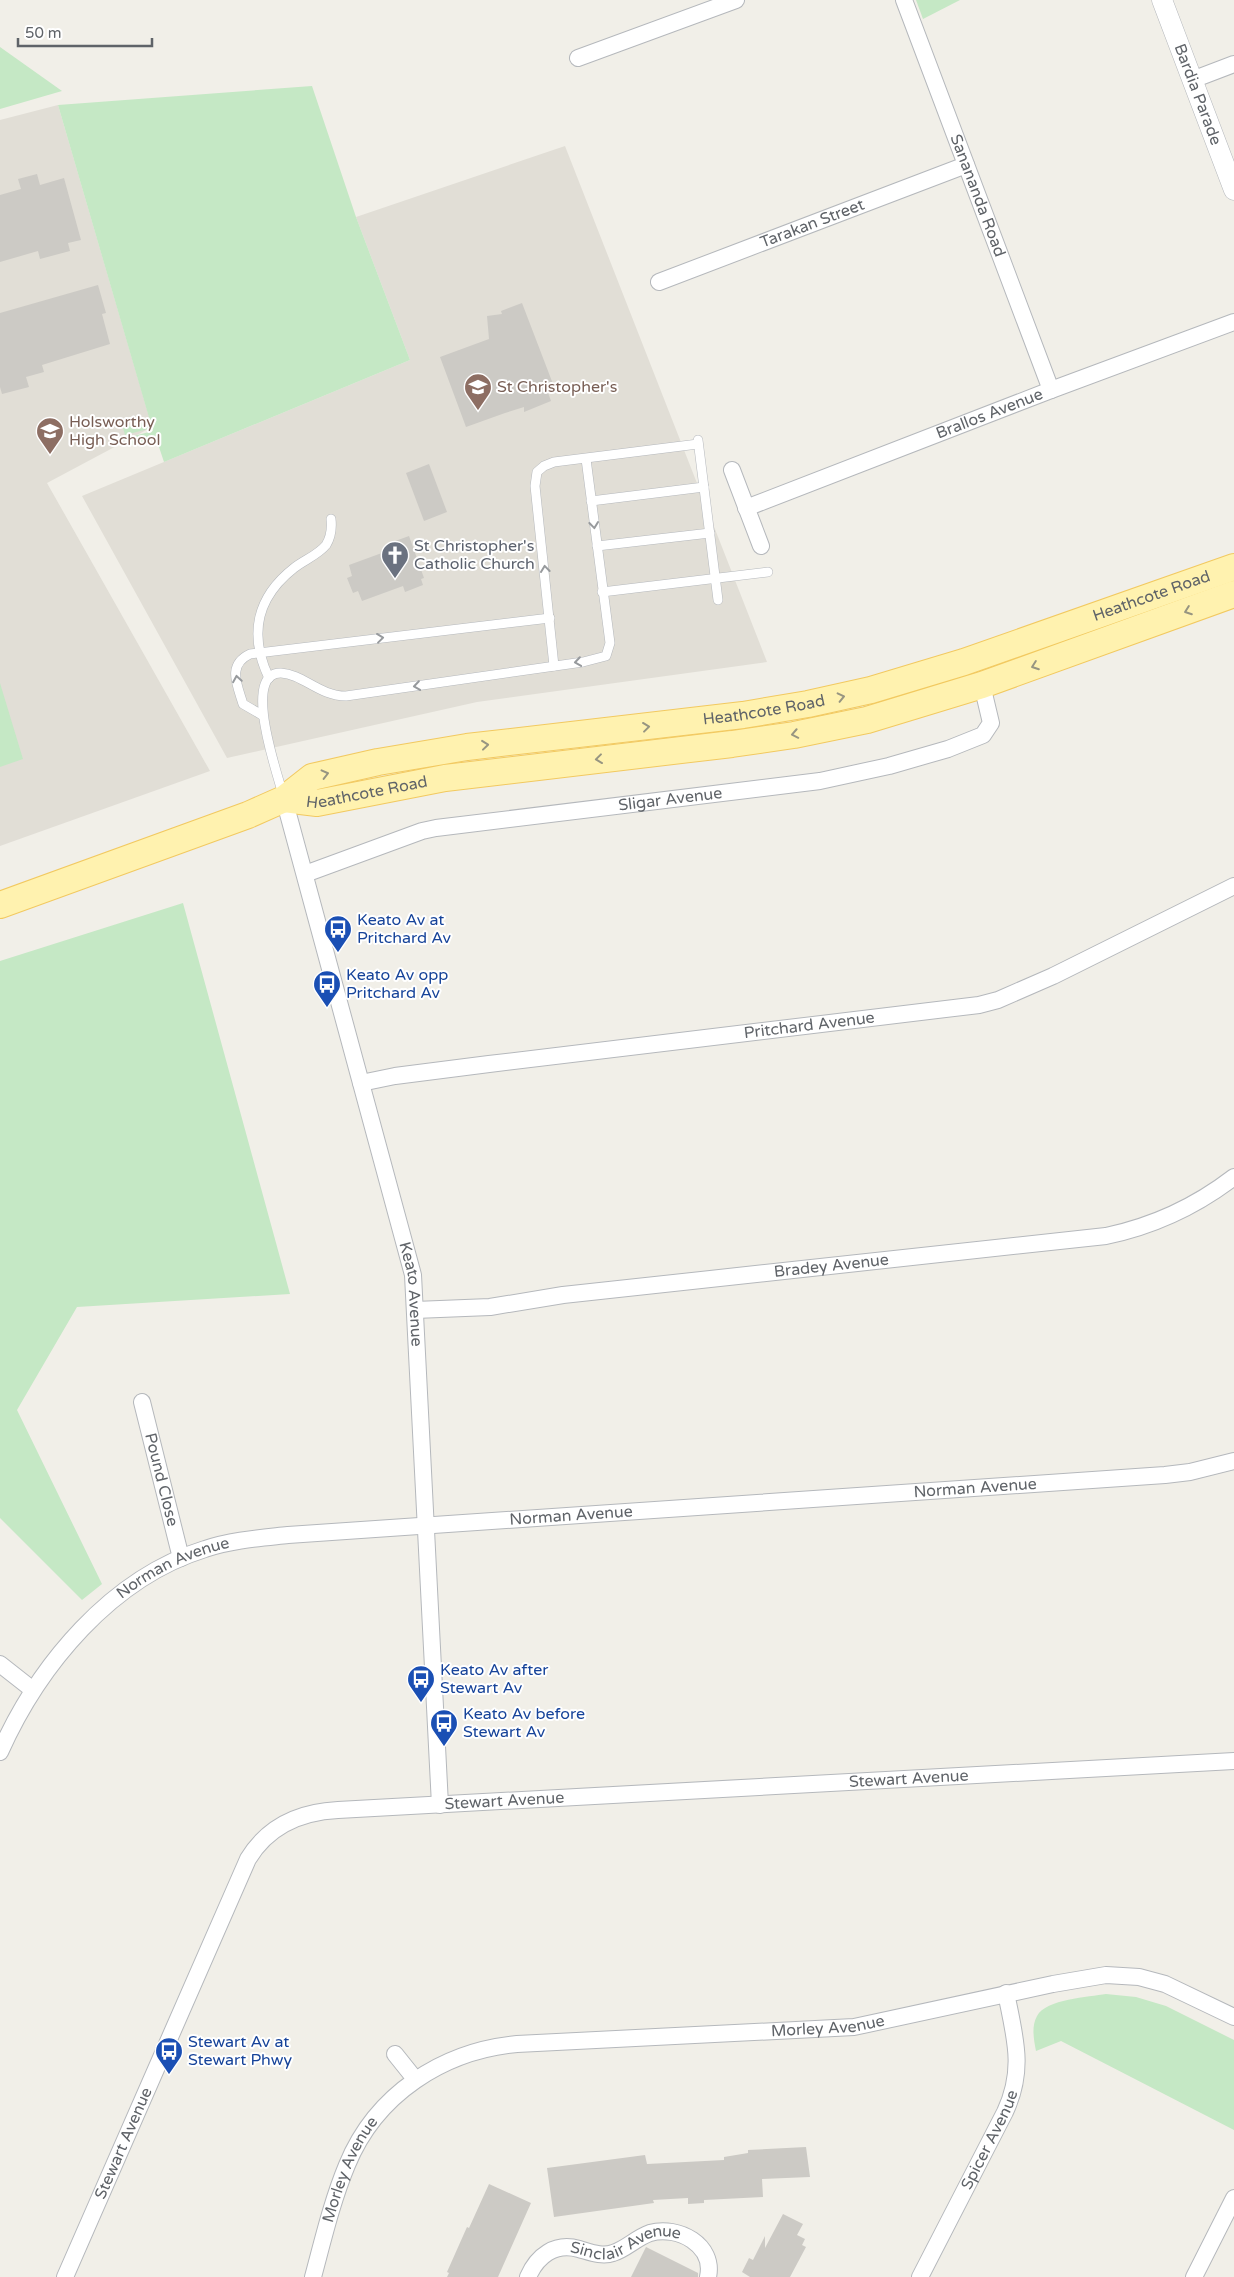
<svg xmlns="http://www.w3.org/2000/svg" width="1234" height="2277" font-family="'Varela Round',sans-serif">
<style>
.education{fill:#e1ded6}
.green{fill:#c5e8c5}
.building{fill:#cccac5}
.lines{fill:none;stroke-linecap:round;stroke-linejoin:round}
.service-casing{stroke:#b5b8bc;stroke-width:10}
.minor-casing{stroke:#b5b8bc;stroke-width:18}
.tertiary-casing{stroke:#b5b8bc;stroke-width:21}
.primary-casing{stroke:#f2c960;stroke-width:28}
.service{stroke:#fff;stroke-width:9}
.minor{stroke:#fff;stroke-width:16}
.tertiary{stroke:#fff;stroke-width:20}
.primary{stroke:#fff2af;stroke-width:26}
.oneway{stroke:#979a9d}
.oneway2{stroke:#979581}
.labels{text-anchor:middle;dominant-baseline:central;stroke-width:4;stroke-linejoin:round;paint-order:stroke}
.street-label{font-size:16px;fill:#5f6368;stroke:#fff}
.education-label{font-size:16px;fill:#785e54;stroke:#fff;text-anchor:start}
.worship-label{font-size:16px;fill:#5b616d;stroke:#fff;text-anchor:start}
.transit-label{font-size:16px;fill:#164399;stroke:#fff;text-anchor:start}
</style>
<rect width="100%" height="100%" fill="#f1efe8"/>
<!-- education -->
<g class="education">
<polygon points="58,105 152,427 47,483 210,771 0,846 0,120"/>
<polygon points="565,146 767,662 477,702 227,758 82,496 410,360 356,217"/>
</g>
<!-- green -->
<g class="green">
<polygon points="916,0 960,0 923,19"/>
<polygon points="0,47 62,91 0,109"/>
<polygon points="312,86 356,217 410,360 164,462 156,438 128,446 126,438 153,431 152,428 125,435 123,428 150,421 58,105"/>
<polygon points="0,683 23,759 0,767"/>
<polygon points="183,903 290,1294 77,1307 17,1410 102,1584 82,1600 0,1518 0,961"/>
<path d="M 1106,1994 L 1136,1997 L 1166,2006 L 1234,2040 L 1234,2130 L 1061,2041 L 1036,2051 C 1034,2040 1031,2027 1037,2016 C 1046,1999 1089,1997 1106,1994 Z"/>
</g>
<!-- building -->
<g class="building">
<polygon points="37,174 40,185 64,178 81,240 68,243 70,251 40,259 38,251 0,262 0,195 21,189 18,179"/>
<polygon points="98,285 106,313 102,314 110,344 42,365 44,372 26,377 29,387 2,394 0,387 0,313"/>
<polygon points="522,303 553,384 546,387 551,401 524,412 524,407 505,413 466,427 440,357 489,339 487,316 502,314 501,311"/>
<polygon points="429,464 447,512 424,521 406,473"/>
<polygon points="409,536 424,578 421,579 423,585 405,592 403,586 362,601 358,591 353,593 347,578 352,576 349,565 390,550 387,544"/>
<polygon points="806,2147 810,2177 762,2179 763,2197 704,2200 704,2203 688,2204 688,2198 653,2200 654,2203 554,2217 547,2168 645,2155 647,2164 724,2160 724,2157 748,2153 748,2150"/>
<polygon points="489,2184 531,2203 498,2277 447,2277 449,2273 447,2272 467,2227 469,2228"/>
<polygon points="783,2214 803,2224 797,2235 805,2239 802,2245 806,2247 790,2277 750,2277 742,2272 749,2258 753,2260 765,2236 765,2248"/>
<polygon points="646,2247 698,2273 698,2277 631,2277"/>
</g>
<g class="lines">
<!-- service casing -->
<g class="service-casing">
<g id="service">
<polyline points="698,440 718,600"/>
<polyline points="591,501 704,487"/>
<polyline points="597,546 710,533"/>
<polyline points="602,592 768,572"/>
<polyline points="554,666 535,486 537,472 544,466 554,462 698,444"/>
<path d="M 269,678 C 248,634 257,597 294,568 C 304,560 318,555 326,545 C 331,537 332,528 331,519"/>
<path d="M 262,715 L 243,704 C 237,684 227,665 250,654 L 550,618"/>
<path d="M 283,795 C 278,775 241,672 281,673 C 303,674 319,696 346,696 L 583,662 L 606,656 L 610,643 L 586,459"/>
</g>
</g>
<!-- minor casing -->
<g class="minor-casing">
<g id="minor">
<path id="s1" d="M 904,0 L 1051,390"/>
<polyline points="578,58 736,0"/>
<polyline points="1192,80 1234,64"/>
<path id="s2" d="M 659,282 L 966,165"/>
<polyline points="732,470 761,546"/>
<path id="s3" d="M 746,508 L 1051,390 L 1234,322"/>
<path id="s4" d="M 284,799 L 413,1275 L 440,1805"/>
<path id="s5" d="M 305,874 L 422,831 L 436,828 L 820,781 L 889,766 L 948,749 L 983,735 L 991,723 L 982,685"/>
<path id="s6" d="M 361,1083 L 395,1076 L 489,1064 L 979,1005 L 998,1000 L 1053,976 L 1234,886"/>
<path id="s7" d="M 415,1310 L 490,1307 L 563,1295 L 1106,1236 C 1154,1226 1195,1207 1234,1177"/>
<path id="s8" d="M 142,1402 L 181,1558"/>
<polyline points="0,1664 33,1690"/>
<path id="s9" d="M 0,1752 C 39,1665 111,1578 205,1549 C 232,1540 261,1538 288,1535 L 1165,1475 L 1190,1472 L 1234,1461"/>
<polyline points="395,2054 415,2079"/>
<path id="s10" d="M 65,2277 L 248,1859 C 268,1826 299,1812 338,1810 L 1234,1761"/>
<path id="s11" d="M 313,2277 C 323,2240 332,2201 347,2165 C 376,2094 443,2051 517,2044 L 854,2027 L 1053,1984 L 1106,1975 L 1139,1977 L 1165,1984 L 1234,2017"/>
<path id="s12" d="M 528,2277 C 537,2256 555,2242 579,2249 C 590,2252 602,2257 613,2253 C 626,2249 636,2238 650,2233 C 678,2225 715,2245 708,2277"/>
<path id="s13" d="M 920,2277 L 1005,2112 C 1025,2069 1015,2038 1006,1993"/>
<polyline points="1194,2277 1234,2198"/>
</g>
</g>
<!-- tertiary casing -->
<g class="tertiary-casing">
<g id="tertiary">
<path id="s14" d="M 1162,0 L 1234,190"/>
</g>
</g>
<!-- primary casing -->
<g class="primary-casing">
<g id="primary">
<path id="s15" d="M 284,799 L 317,803 L 445,778 L 732,744 L 794,735 L 867,720 L 982,685 L 1234,594"/>
<path id="s16" d="M 0,905 L 248,815 L 284,799 L 312,777 L 378,762 L 467,747 L 743,715 L 808,704 L 871,690 L 964,662 L 1234,567"/>
</g>
</g>
<!-- service -->
<use href="#service" class="service"/>
<!-- minor -->
<use href="#minor" class="minor"/>
<!-- tertiary -->
<use href="#tertiary" class="tertiary"/>
<!-- primary -->
<use href="#primary" class="primary"/>
</g>
<!-- one-way arrows -->
<defs><path id="oneway-chevron" d="M-2-3.5L2.5 0L-2 3.5" fill="none" stroke-width="1.6" stroke-linecap="round" stroke-linejoin="round" transform="scale(1.25)"/></defs>
<g class="oneway">
<use href="#oneway-chevron" transform="translate(594 525) rotate(83)"/>
<use href="#oneway-chevron" transform="translate(545 569) rotate(-97)"/>
<use href="#oneway-chevron" transform="translate(380 638) rotate(-7)"/>
<use href="#oneway-chevron" transform="translate(578 662) rotate(172)"/>
<use href="#oneway-chevron" transform="translate(237 679) rotate(-99)"/>
<use href="#oneway-chevron" transform="translate(417 686) rotate(172)"/>
</g>
<g class="oneway2">
<use href="#oneway-chevron" transform="translate(1188 611) rotate(160)"/>
<use href="#oneway-chevron" transform="translate(1035 666) rotate(160)"/>
<use href="#oneway-chevron" transform="translate(841 697) rotate(-13)"/>
<use href="#oneway-chevron" transform="translate(646 727) rotate(-7)"/>
<use href="#oneway-chevron" transform="translate(795 734) rotate(169)"/>
<use href="#oneway-chevron" transform="translate(485 745) rotate(-6)"/>
<use href="#oneway-chevron" transform="translate(599 759) rotate(173)"/>
<use href="#oneway-chevron" transform="translate(325 774) rotate(-14)"/>
</g>
<!-- icons -->
<defs>
<g id="school-pin" transform="scale(1.4375)"><path d="M0 17L-7.5 6A9.5 9.5 0 1 1 7.5 6Z" fill="#8d6e63" stroke="#fff"/><path d="M0-5L7-2L0 1L-7-2ZM-4 1L0 2.5L4 1V4Q0 6-4 4Z" fill="#fff"/></g>
<g id="church-pin" transform="scale(1.4375)"><path d="M0 17L-7.5 6A9.5 9.5 0 1 1 7.5 6Z" fill="#6b7280" stroke="#fff"/><path d="M-1.2-6h2.4v3.5h3.3v2.4h-3.3V6h-2.4V-.1h-3.3v-2.4h3.3Z" fill="#fff"/></g>
<g id="bus-pin" transform="scale(1.4375)"><path d="M0 17L-7.5 6A9.5 9.5 0 1 1 7.5 6Z" fill="#1a4fb4" stroke="#fff"/><path d="M-5-6H5V4H4V6H2V4H-2V6H-4V4H-5ZM-3.5-4V0h7V-4ZM-3.5 1.2v1.5H-2V1.2ZM2 1.2v1.5H3.5V1.2Z" fill="#fff"/></g>
</defs>
<g fill-rule="evenodd">
<use href="#school-pin" x="478" y="387"/>
<use href="#school-pin" x="50" y="431"/>
<use href="#church-pin" x="395" y="555"/>
<use href="#bus-pin" x="338" y="929"/>
<use href="#bus-pin" x="327" y="984"/>
<use href="#bus-pin" x="421" y="1679"/>
<use href="#bus-pin" x="444" y="1723"/>
<use href="#bus-pin" x="169" y="2051"/>
</g>
<g class="labels">
<!-- street labels -->
<g class="street-label">
<text stroke="none"><textPath href="#s14" startOffset="101">Bardia Parade</textPath></text>
<text stroke="none"><textPath href="#s1" startOffset="209">Sanananda Road</textPath></text>
<text stroke="none"><textPath href="#s2" startOffset="164">Tarakan Street</textPath></text>
<text stroke="none"><textPath href="#s3" startOffset="261">Brallos Avenue</textPath></text>
<text stroke="none"><textPath href="#s16" startOffset="1201">Heathcote Road</textPath></text>
<text stroke="none"><textPath href="#s16" startOffset="796">Heathcote Road</textPath></text>
<text stroke="none"><textPath href="#s15" startOffset="84">Heathcote Road</textPath></text>
<text stroke="none"><textPath href="#s5" startOffset="375">Sligar Avenue</textPath></text>
<text stroke="none"><textPath href="#s6" startOffset="452">Pritchard Avenue</textPath></text>
<text stroke="none"><textPath href="#s7" startOffset="419">Bradey Avenue</textPath></text>
<text stroke="none"><textPath href="#s4" startOffset="512">Keato Avenue</textPath></text>
<text stroke="none"><textPath href="#s8" startOffset="80">Pound Close</textPath></text>
<text stroke="none"><textPath href="#s9" startOffset="1070">Norman Avenue</textPath></text>
<text stroke="none"><textPath href="#s9" startOffset="665">Norman Avenue</textPath></text>
<text stroke="none"><textPath href="#s9" startOffset="260">Norman Avenue</textPath></text>
<text stroke="none"><textPath href="#s10" startOffset="1135">Stewart Avenue</textPath></text>
<text stroke="none"><textPath href="#s10" startOffset="730">Stewart Avenue</textPath></text>
<text stroke="none"><textPath href="#s11" startOffset="648">Morley Avenue</textPath></text>
<text stroke="none"><textPath href="#s13" startOffset="154">Spicer Avenue</textPath></text>
<text stroke="none"><textPath href="#s10" startOffset="146">Stewart Avenue</textPath></text>
<text stroke="none"><textPath href="#s11" startOffset="114">Morley Avenue</textPath></text>
<text stroke="none"><textPath href="#s12" startOffset="114">Sinclair Avenue</textPath></text>
</g>
<!-- education labels -->
<g class="education-label">
<text x="497" y="387">St Christopher's</text>
<text x="69" y="422">Holsworthy<tspan x="69" dy="18">High School</tspan></text>
</g>
<!-- worship labels -->
<g class="worship-label">
<text x="414" y="546">St Christopher's<tspan x="414" dy="18">Catholic Church</tspan></text>
</g>
<!-- transit labels -->
<g class="transit-label">
<text x="357" y="920">Keato Av at<tspan x="357" dy="18">Pritchard Av</tspan></text>
<text x="346" y="975">Keato Av opp<tspan x="346" dy="18">Pritchard Av</tspan></text>
<text x="440" y="1670">Keato Av after<tspan x="440" dy="18">Stewart Av</tspan></text>
<text x="463" y="1714">Keato Av before<tspan x="463" dy="18">Stewart Av</tspan></text>
<text x="188" y="2042">Stewart Av at<tspan x="188" dy="18">Stewart Phwy</tspan></text>
</g>
</g>
<!-- scale -->
<path d="M18 38v8h134v-8" fill="none" stroke="#5f6368" stroke-width="2.5"/>
<text x="25" y="38" font-size="15" fill="#5f6368" stroke="#ffffff" stroke-width="4" paint-order="stroke">50 m</text>
</svg>
